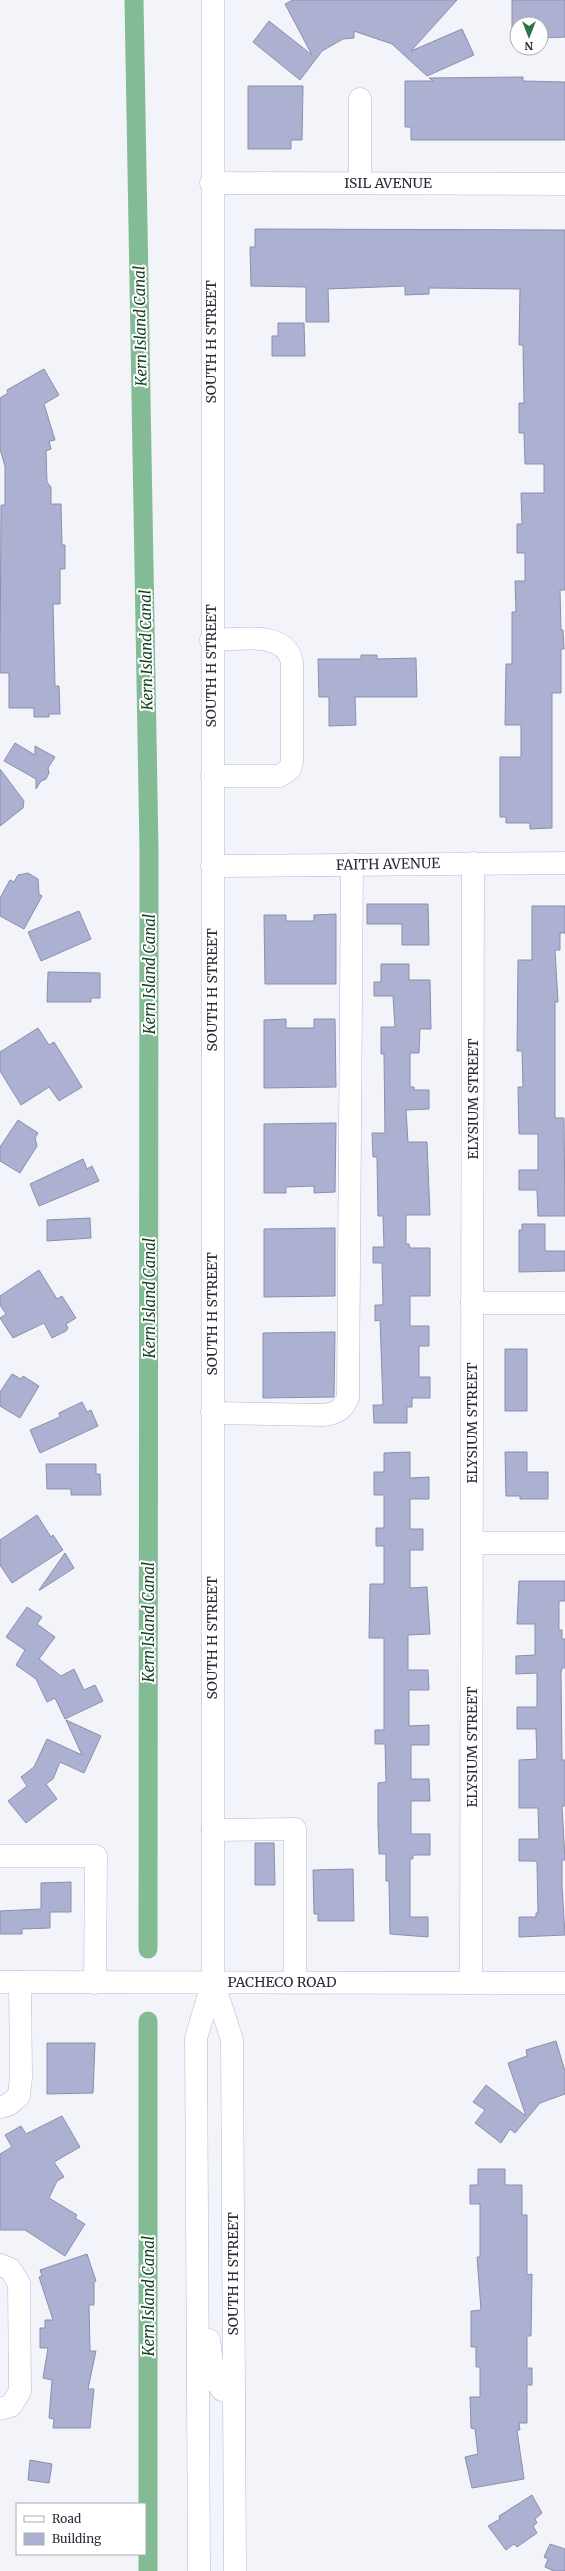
<svg xmlns="http://www.w3.org/2000/svg" width="565" height="2571" font-family="Merriweather,serif">
<style>
.lines{fill:none;stroke-linecap:round;stroke-linejoin:round}
.canal{stroke:#83bb94;stroke-width:19}
.building{fill:#acb1d1;stroke:#8a8fae}
.minor-casing{stroke:#b4b9d9;stroke-width:23}
.minor{stroke:#fff;stroke-width:22}
.labels{text-anchor:middle;dominant-baseline:central;stroke-width:4;stroke-linejoin:round;paint-order:stroke}
.street-label{font-size:14px;fill:#2b2d3a;stroke:#fff}
.water-label{font-size:15px;font-style:italic;fill:#143f24;stroke:#fff}
</style>
<rect width="100%" height="100%" fill="#f2f4fa"/>
<g class="lines">
<!-- canal -->
<g class="canal">
<polyline points="134,0 149,850 148,1949"/>
<polyline points="148,2571 148,2021"/>
</g>
</g>
<!-- building -->
<g class="building">
<polygon points="293,0 457,0 411,51 462,29 474,55 427,76 392,44 354,31 354,38 343,39 322,51 300,80 253,42 269,21 312,55 285,4"/>
<polygon points="512,0 565,0 565,37 541,38 541,24 517,24 517,29 512,29"/>
<polygon points="523,77 523,81 565,82 565,140 411,140 411,127 405,127 405,81 433,81 429,78"/>
<polygon points="248,86 303,86 302,140 291,140 291,149 248,149"/>
<polygon points="255,229 565,230 565,590 560,590 561,630 563,630 564,649 561,649 561,693 552,693 552,828 530,829 530,823 506,823 506,817 500,817 500,757 521,757 521,725 505,725 506,664 512,664 512,612 516,612 515,581 525,581 525,553 517,553 517,524 522,524 521,493 544,493 544,464 525,464 524,433 519,433 519,403 524,403 523,345 519,345 520,289 429,288 429,294 405,295 405,286 328,289 329,322 306,322 306,287 251,286 250,247 255,247"/>
<polygon points="278,323 304,323 305,356 272,356 272,336 278,336"/>
<polygon points="44,369 59,395 44,404 55,440 49,441 51,449 46,451 47,482 51,487 51,504 61,504 62,545 65,545 65,569 60,569 60,604 53,604 55,686 59,686 60,714 49,714 49,717 34,717 34,708 9,708 9,673 0,673 1,505 5,505 5,466 0,449 0,398 8,393 7,390"/>
<polygon points="361,655 377,655 377,659 416,658 417,697 355,697 356,725 329,726 329,697 319,697 318,659 361,659"/>
<polygon points="15,743 35,755 35,746 55,757 48,768 49,773 46,779 41,781 36,789 36,779 4,761"/>
<polygon points="0,769 24,801 23,808 0,826"/>
<polygon points="28,873 38,879 39,894 42,896 24,929 0,916 0,898 10,880 14,882 18,875"/>
<polygon points="367,904 428,904 429,945 402,945 402,924 367,924"/>
<polygon points="532,906 565,906 565,933 560,933 560,950 555,950 558,1002 555,1002 555,1118 564,1118 565,1216 538,1216 537,1190 519,1190 519,1170 538,1170 538,1134 519,1134 518,1087 523,1087 522,1051 517,1051 518,960 532,960"/>
<polygon points="79,911 91,939 41,961 28,932"/>
<polygon points="336,914 336,984 265,984 264,915 286,915 286,921 314,921 314,915"/>
<polygon points="381,964 409,964 409,980 430,980 431,1029 420,1029 419,1053 410,1053 410,1087 414,1087 414,1090 429,1090 429,1109 406,1110 408,1142 427,1142 430,1215 406,1215 406,1244 409,1244 410,1248 430,1248 430,1296 410,1296 410,1326 429,1326 429,1346 419,1346 419,1377 430,1377 430,1398 412,1398 412,1407 407,1407 407,1423 374,1423 373,1405 383,1405 380,1320 375,1321 375,1305 383,1305 382,1263 373,1263 373,1247 384,1247 383,1216 378,1216 377,1157 373,1157 372,1133 385,1133 384,1054 381,1054 381,1027 395,1027 393,996 374,996 374,982 381,982"/>
<polygon points="48,972 100,973 100,998 91,998 91,1002 47,1002"/>
<polygon points="286,1019 286,1028 314,1028 314,1019 335,1019 336,1087 264,1088 264,1020"/>
<polygon points="38,1028 49,1045 54,1042 82,1087 59,1101 49,1087 21,1105 0,1071 0,1052"/>
<polygon points="18,1120 38,1133 35,1138 37,1146 20,1173 0,1161 0,1147"/>
<polygon points="336,1123 335,1192 314,1193 314,1186 286,1187 286,1193 264,1193 264,1124"/>
<polygon points="83,1159 87,1169 92,1166 99,1181 39,1206 30,1184"/>
<polygon points="90,1218 91,1238 47,1241 47,1220"/>
<polygon points="522,1224 545,1224 545,1251 565,1251 565,1271 519,1272 519,1230 522,1230"/>
<polygon points="335,1228 335,1296 264,1297 264,1229"/>
<polygon points="39,1270 57,1299 62,1296 76,1318 66,1324 68,1328 66,1331 52,1338 44,1323 13,1338 0,1318 6,1314 0,1305 0,1296"/>
<polygon points="335,1332 334,1397 263,1398 263,1333"/>
<rect x="505" y="1349" width="22" height="62"/>
<polygon points="12,1374 21,1379 23,1376 39,1386 20,1418 0,1406 0,1392"/>
<polygon points="82,1402 87,1412 91,1410 98,1426 40,1453 30,1430 60,1417 59,1413"/>
<polygon points="410,1452 410,1478 429,1477 429,1499 410,1499 410,1529 423,1529 423,1550 410,1550 410,1588 427,1587 430,1634 408,1635 408,1670 428,1670 429,1690 409,1690 409,1726 429,1725 429,1745 411,1745 411,1779 429,1779 430,1801 411,1801 411,1834 430,1834 430,1855 413,1855 413,1859 410,1859 410,1917 428,1917 428,1937 390,1934 389,1881 386,1881 386,1854 379,1854 378,1825 378,1783 386,1782 385,1744 375,1744 375,1730 384,1730 384,1638 369,1638 370,1584 384,1584 384,1546 376,1546 376,1528 384,1528 384,1495 374,1495 374,1472 384,1472 384,1453"/>
<polygon points="505,1452 527,1452 527,1472 548,1472 548,1499 520,1499 520,1496 506,1496"/>
<polygon points="46,1464 96,1464 96,1474 100,1474 101,1495 71,1495 71,1489 47,1489"/>
<polygon points="37,1515 51,1537 53,1535 63,1550 12,1583 0,1565 0,1540"/>
<polygon points="65,1553 74,1568 40,1590 39,1590"/>
<polygon points="519,1581 565,1581 565,1601 559,1601 559,1630 562,1630 562,1639 565,1639 565,1668 562,1668 561,1673 562,1760 565,1760 565,1806 562,1806 565,1860 562,1860 562,1886 565,1935 519,1937 519,1917 536,1917 536,1913 538,1913 537,1863 535,1861 519,1861 519,1839 539,1839 538,1808 519,1808 519,1760 537,1759 536,1729 517,1729 517,1707 537,1707 537,1673 516,1674 516,1656 535,1655 535,1624 517,1624"/>
<polygon points="27,1607 42,1617 37,1624 55,1637 39,1659 61,1676 74,1669 84,1690 95,1685 103,1701 65,1719 55,1698 47,1702 36,1679 16,1665 25,1650 6,1637"/>
<polygon points="66,1720 101,1736 84,1773 60,1762 53,1779 46,1784 57,1799 26,1823 8,1801 27,1786 21,1777 34,1767 47,1739 82,1755"/>
<polygon points="255,1843 274,1843 275,1885 255,1885"/>
<polygon points="353,1869 354,1921 318,1921 318,1914 314,1914 313,1870"/>
<polygon points="71,1882 71,1912 50,1912 50,1928 22,1929 22,1934 0,1934 0,1911 41,1909 41,1883"/>
<polygon points="556,2041 565,2071 565,2094 540,2103 515,2133 510,2129 501,2143 475,2123 485,2110 473,2102 486,2085 526,2116 508,2063 527,2056 526,2050"/>
<polygon points="47,2043 95,2043 93,2093 47,2094"/>
<polygon points="62,2116 80,2147 54,2162 64,2177 57,2181 49,2198 77,2215 75,2218 85,2224 65,2256 25,2230 0,2230 0,2154 12,2147 5,2135 21,2126 26,2134"/>
<polygon points="478,2169 505,2169 505,2185 522,2185 522,2215 527,2215 527,2275 532,2274 531,2336 527,2336 527,2368 532,2368 532,2385 527,2385 527,2423 519,2423 520,2430 517,2430 524,2479 472,2488 465,2457 478,2454 475,2429 471,2428 470,2397 480,2397 480,2367 476,2367 476,2347 471,2347 471,2311 481,2310 477,2257 480,2257 480,2204 470,2204 470,2185 478,2185"/>
<polygon points="87,2254 96,2281 94,2282 94,2305 89,2305 90,2351 96,2351 88,2389 94,2389 90,2428 53,2428 54,2419 49,2418 52,2380 43,2378 48,2348 40,2348 40,2328 45,2328 45,2320 53,2320 39,2277 42,2276 40,2270"/>
<polygon points="30,2460 52,2464 49,2483 28,2480"/>
<polygon points="532,2495 542,2513 535,2519 537,2523 533,2526 537,2533 517,2547 514,2544 506,2550 488,2526 500,2519 499,2516"/>
<polygon points="550,2544 565,2549 565,2571 554,2571 545,2567 548,2559 544,2557"/>
</g>
<g class="lines">
<!-- minor casing -->
<g class="minor-casing">
<g id="minor">
<polyline points="360,99 360,183"/>
<polyline points="211,183 565,184"/>
<path d="M 211,640 C 237,640 285,629 292,662 L 292,761 L 290,769 L 280,776 L 212,776"/>
<polyline points="212,866 565,863"/>
<polyline points="472,1303 565,1303"/>
<path d="M 212,1413 L 324,1415 C 337,1413 342,1410 348,1398 L 352,864"/>
<polyline points="472,1543 565,1543"/>
<polyline points="213,1830 295,1829 295,1982"/>
<polyline points="0,1856 96,1856 95,1983"/>
<polyline points="213,1981 232,2040 235,2571"/>
<polyline points="0,1982 565,1983"/>
<polyline points="471,1983 473,863"/>
<polyline points="0,2107 8,2105 19,2096 21,2077 20,1982"/>
<polyline points="0,2265 10,2269 19,2283 20,2391 11,2406 0,2409"/>
<polyline points="209,2340 214,2378 222,2390 234,2393"/>
<polyline points="199,2571 196,2038 213,1981 213,0"/>
</g>
</g>
<!-- minor -->
<use href="#minor" class="minor"/>
</g>
<g class="labels">
<!-- street labels -->
<g class="street-label">
<text x="388" y="183">ISIL AVENUE</text>
<text transform="translate(211 342) rotate(-90)">SOUTH H STREET</text>
<text transform="translate(211 666) rotate(-90)">SOUTH H STREET</text>
<text transform="translate(388 864) rotate(-1)">FAITH AVENUE</text>
<text transform="translate(212 990) rotate(-90)">SOUTH H STREET</text>
<text transform="translate(473 1099) rotate(-90)">ELYSIUM STREET</text>
<text transform="translate(212 1314) rotate(-90)">SOUTH H STREET</text>
<text transform="translate(472 1423) rotate(-90)">ELYSIUM STREET</text>
<text transform="translate(212 1638) rotate(-90)">SOUTH H STREET</text>
<text transform="translate(472 1747) rotate(-90)">ELYSIUM STREET</text>
<text x="282" y="1982">PACHECO ROAD</text>
<text transform="translate(233 2274) rotate(-90)">SOUTH H STREET</text>
</g>
<!-- water labels -->
<g class="water-label">
<text transform="translate(140 326) rotate(-91)">Kern Island Canal</text>
<text transform="translate(146 650) rotate(-91)">Kern Island Canal</text>
<text transform="translate(149 974) rotate(-90)">Kern Island Canal</text>
<text transform="translate(149 1298) rotate(-90)">Kern Island Canal</text>
<text transform="translate(148 1622) rotate(-90)">Kern Island Canal</text>
<text transform="translate(148 2296) rotate(-90)">Kern Island Canal</text>
</g>
</g>
<!-- legend -->
<rect x="16" y="2503" width="130" height="52" fill="#ffffff" stroke="#aaabb0"/>
<rect x="24" y="2516" width="20" height="6" fill="#ffffff" stroke="#aaabb0"/>
<text x="52" y="2523" font-size="12" fill="#2b2d3a">Road</text>
<rect x="24" y="2533" width="20" height="12" fill="#acb1d1" stroke="#aaabb0"/>
<text x="52" y="2543" font-size="12" fill="#2b2d3a">Building</text>
<!-- north arrow -->
<g transform="translate(529 36) rotate(180)"><circle r="19" fill="#ffffff" stroke="#aaabb0"/>
<path d="M0-3L7 15L0 10L-7 15Z" fill="#267647"/>
<text y="-6" font-size="11" font-weight="bold" text-anchor="middle" fill="#2b2d3a">N</text>
</g>
</svg>
